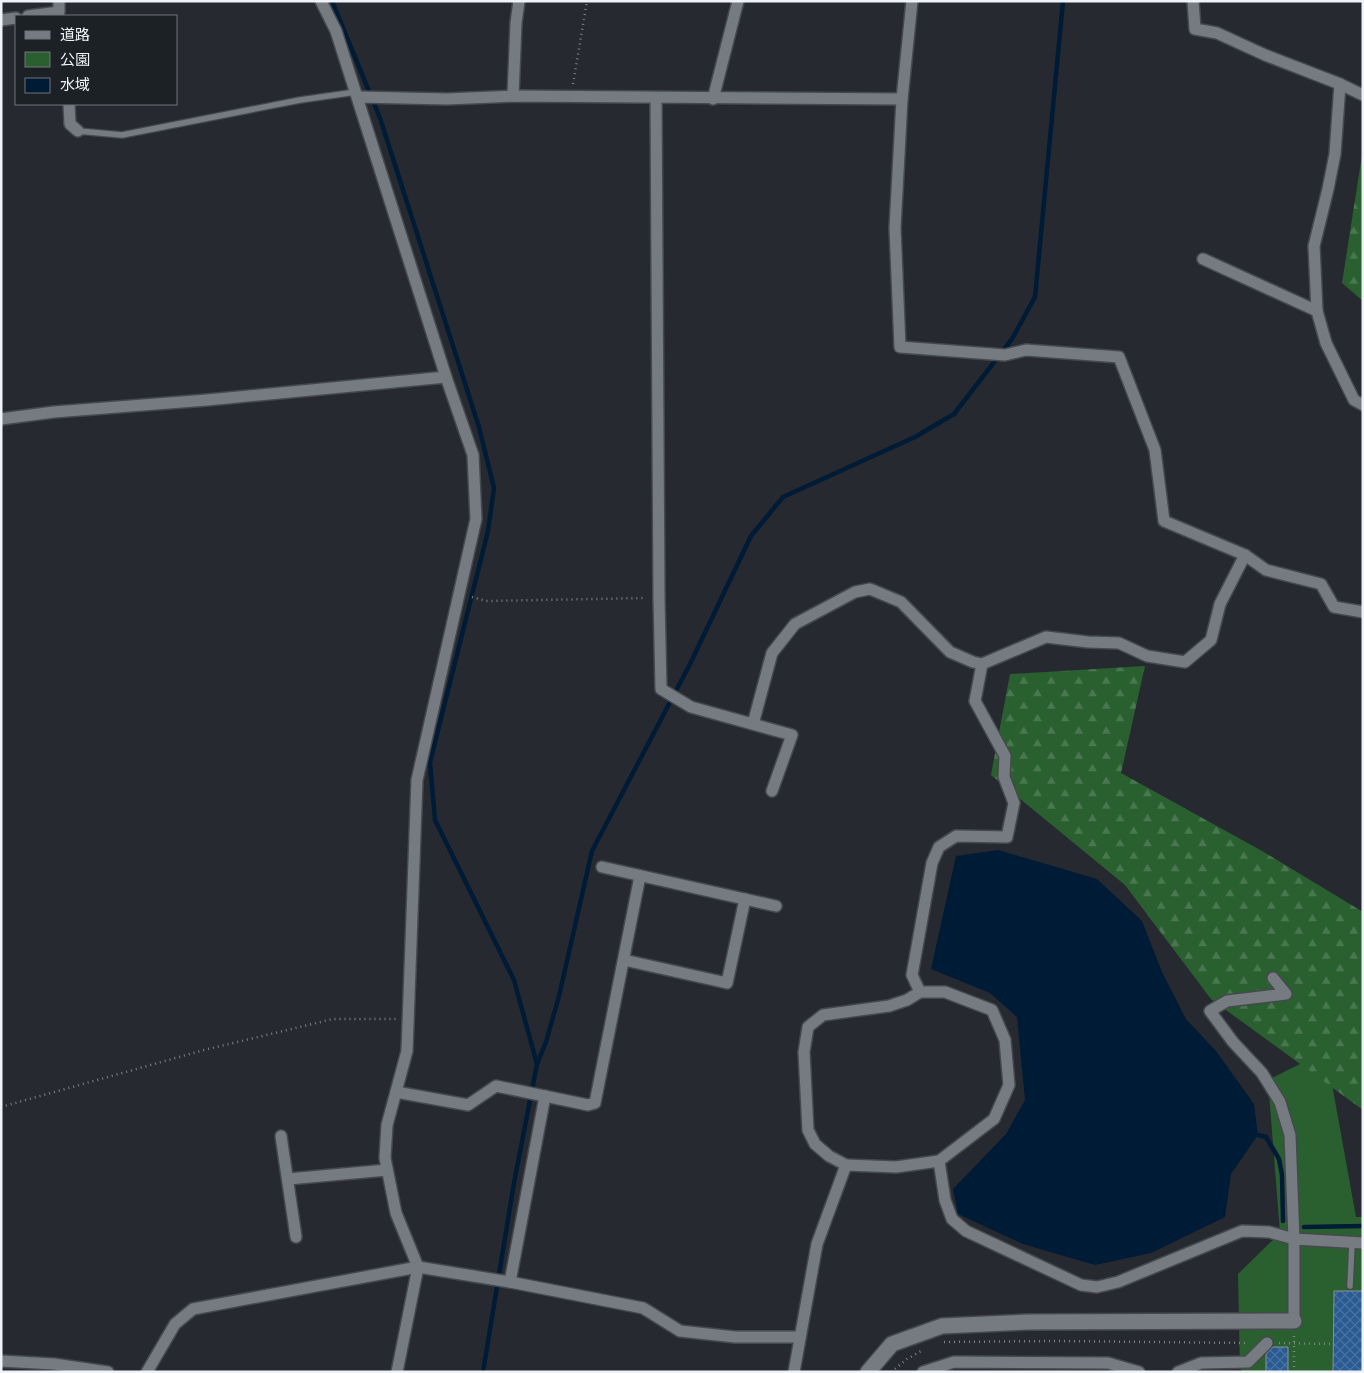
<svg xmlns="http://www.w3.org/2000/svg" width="1364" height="1373" font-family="Karla,'Noto Sans JP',sans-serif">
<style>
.green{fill:#2a6030}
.forest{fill:url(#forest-firs)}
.water{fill:#001b36}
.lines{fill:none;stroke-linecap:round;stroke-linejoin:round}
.stream{stroke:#001b36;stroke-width:4.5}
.building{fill:url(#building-cross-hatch);stroke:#8b9097}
.lane-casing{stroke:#45494d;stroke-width:8}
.street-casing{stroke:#45494d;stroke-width:14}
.secondary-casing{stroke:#45494d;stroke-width:18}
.path{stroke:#7d8186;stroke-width:2.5;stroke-dasharray:1 4;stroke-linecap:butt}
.lane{stroke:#757b81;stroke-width:5.5}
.street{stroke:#757b81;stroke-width:11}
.secondary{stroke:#757b81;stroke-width:15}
</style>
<defs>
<pattern id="forest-firs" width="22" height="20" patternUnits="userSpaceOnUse" patternTransform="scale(1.25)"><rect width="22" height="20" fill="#2a6030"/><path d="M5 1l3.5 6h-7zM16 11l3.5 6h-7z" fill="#49774f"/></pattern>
<pattern id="building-cross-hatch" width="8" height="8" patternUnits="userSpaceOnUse" patternTransform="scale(1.25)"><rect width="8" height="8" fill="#295a91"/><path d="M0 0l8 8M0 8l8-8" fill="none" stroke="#4872a1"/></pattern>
</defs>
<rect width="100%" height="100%" fill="#262a30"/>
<!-- green -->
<polygon class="green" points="1326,1051 1356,1217 1363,1217 1363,1372 1244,1372 1240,1369 1238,1274 1280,1233 1268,1080"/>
<!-- forest -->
<g class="forest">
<polygon points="1363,149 1363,301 1342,283"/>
<polygon points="1145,666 1121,773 1262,851 1363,912 1363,1110 1211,999 1125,885 991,775 1010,674"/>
</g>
<!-- water -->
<polygon class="water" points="998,850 1097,879 1142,921 1162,972 1186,1019 1216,1051 1254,1104 1258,1135 1231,1174 1225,1217 1151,1253 1095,1265 1023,1244 958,1214 953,1189 1006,1134 1025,1100 1017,1017 990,993 931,969 956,856"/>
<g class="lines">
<!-- stream -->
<g class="stream">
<polyline points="332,1 380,118 479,427 494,488 488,531 430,762 435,820 514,980 537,1064"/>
<polyline points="1258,1135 1266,1137 1279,1159 1282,1175 1283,1221"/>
<polyline points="1304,1227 1363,1226"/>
<polyline points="483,1372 514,1183 537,1064 546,1042 559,996 592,851 690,664 751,536 783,497 915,437 954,414 1012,339 1035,297 1063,1"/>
</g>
</g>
<!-- building -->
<g class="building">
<polygon points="1334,1291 1363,1291 1363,1372 1333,1372"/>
<polygon points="1273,1347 1288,1347 1288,1372 1266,1372 1266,1354"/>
</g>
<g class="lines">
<!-- lane casing -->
<g class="lane-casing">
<g id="lane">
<polyline points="78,131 122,135 300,100 356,92"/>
<polyline points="1350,1286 1352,1243"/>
</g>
</g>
<!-- street casing -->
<g class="street-casing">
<g id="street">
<polyline points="321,1 336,31 446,377 473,455 476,519 417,780 407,1051 387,1125 385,1158 396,1213 418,1267 397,1372"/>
<polyline points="912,1 902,99 895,228 900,347 1005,355 1026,350 1119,357 1155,450 1164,521 1245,555"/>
<polyline points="1193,1 1195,29 1217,33 1265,55 1340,84 1363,95"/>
<polyline points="28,16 59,12 59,1"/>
<polyline points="1,20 16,18"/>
<polyline points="1340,84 1335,154 1328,189 1314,246 1317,311 1326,343 1354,400 1363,405"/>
<polyline points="513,96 516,23 519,1"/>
<polyline points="358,97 447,99 513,96 902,99"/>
<polyline points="656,98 659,598 661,689 691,707 792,735 772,791"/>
<polyline points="713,99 738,1"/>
<polyline points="69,104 70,124 78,131"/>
<polyline points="1203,259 1317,311"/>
<polyline points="1,419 54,412 207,400 446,377"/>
<polyline points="753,724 772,653 795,624 855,592 870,589 901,602 950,652 973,662 982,664"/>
<polyline points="602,867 776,906"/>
<polyline points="624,960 727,983 745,899"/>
<polyline points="1273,978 1286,994 1227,1001 1210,1011 1233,1042 1262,1073 1280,1102 1290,1135 1294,1239 1294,1321"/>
<polyline points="396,1092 468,1105 496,1086 588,1105 595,1103 640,876"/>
<polyline points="281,1136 296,1237"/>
<polyline points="939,1161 945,1200 952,1219 966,1231 1081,1285 1097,1287 1118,1282 1242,1231 1269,1232 1294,1239 1363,1243"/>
<polyline points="846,1165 829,1156 815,1144 808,1130 804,1052 808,1027 823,1015 889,1006 907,1000 920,992"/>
<polyline points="288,1179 387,1170"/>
<polyline points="510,1282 545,1096"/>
<polyline points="1,1361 54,1364 108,1372"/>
<polyline points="147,1372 175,1324 193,1309 418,1267 510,1282 643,1308 680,1331 735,1337 800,1337"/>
<polyline points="794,1372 817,1244 846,1165 896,1167 939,1161 994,1119 1009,1085 1005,1040 992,1010 945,992 920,992 912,975 932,863 939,847 956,836 1007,837 1014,803 1004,777 1005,756 975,701 982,664 1046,637 1088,642 1119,643 1147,656 1185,662 1211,640 1220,604 1245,555 1266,570 1321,584 1334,607 1363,612"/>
<polyline points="923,1372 954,1362 1108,1363 1139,1372"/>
<polyline points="1178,1372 1201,1363 1248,1362 1267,1343"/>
</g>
</g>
<!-- secondary casing -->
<g class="secondary-casing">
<polyline id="secondary" points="868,1372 892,1344 942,1326 1028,1322 1294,1321"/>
</g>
<!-- path -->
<g class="path">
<polyline points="573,84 587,1"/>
<polyline points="472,597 486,601 646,598"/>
<polyline points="1,1107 204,1050 333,1019 396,1019"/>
<polyline points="944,1342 1055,1341 1249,1343"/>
<polyline points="1279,1343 1334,1344"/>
<polyline points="891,1372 907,1359 923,1350"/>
<polyline points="1294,1372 1294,1335"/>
</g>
<!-- lane -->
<use href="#lane" class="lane"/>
<!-- street -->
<use href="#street" class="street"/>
<!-- secondary -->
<use href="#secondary" class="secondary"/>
</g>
<!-- border -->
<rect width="1364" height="1373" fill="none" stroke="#eff2f6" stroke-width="5"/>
<!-- legend -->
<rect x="15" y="15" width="162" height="90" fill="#1c2126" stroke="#707579"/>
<rect x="25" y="31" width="25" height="8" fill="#757b81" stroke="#707579"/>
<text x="60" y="40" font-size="15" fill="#eff2f6">道路</text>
<rect x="25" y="52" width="25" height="15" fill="#2a6030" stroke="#707579"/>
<text x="60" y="65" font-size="15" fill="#eff2f6">公園</text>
<rect x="25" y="78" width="25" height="15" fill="#001b36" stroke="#707579"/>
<text x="60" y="90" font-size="15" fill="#eff2f6">水域</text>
</svg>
